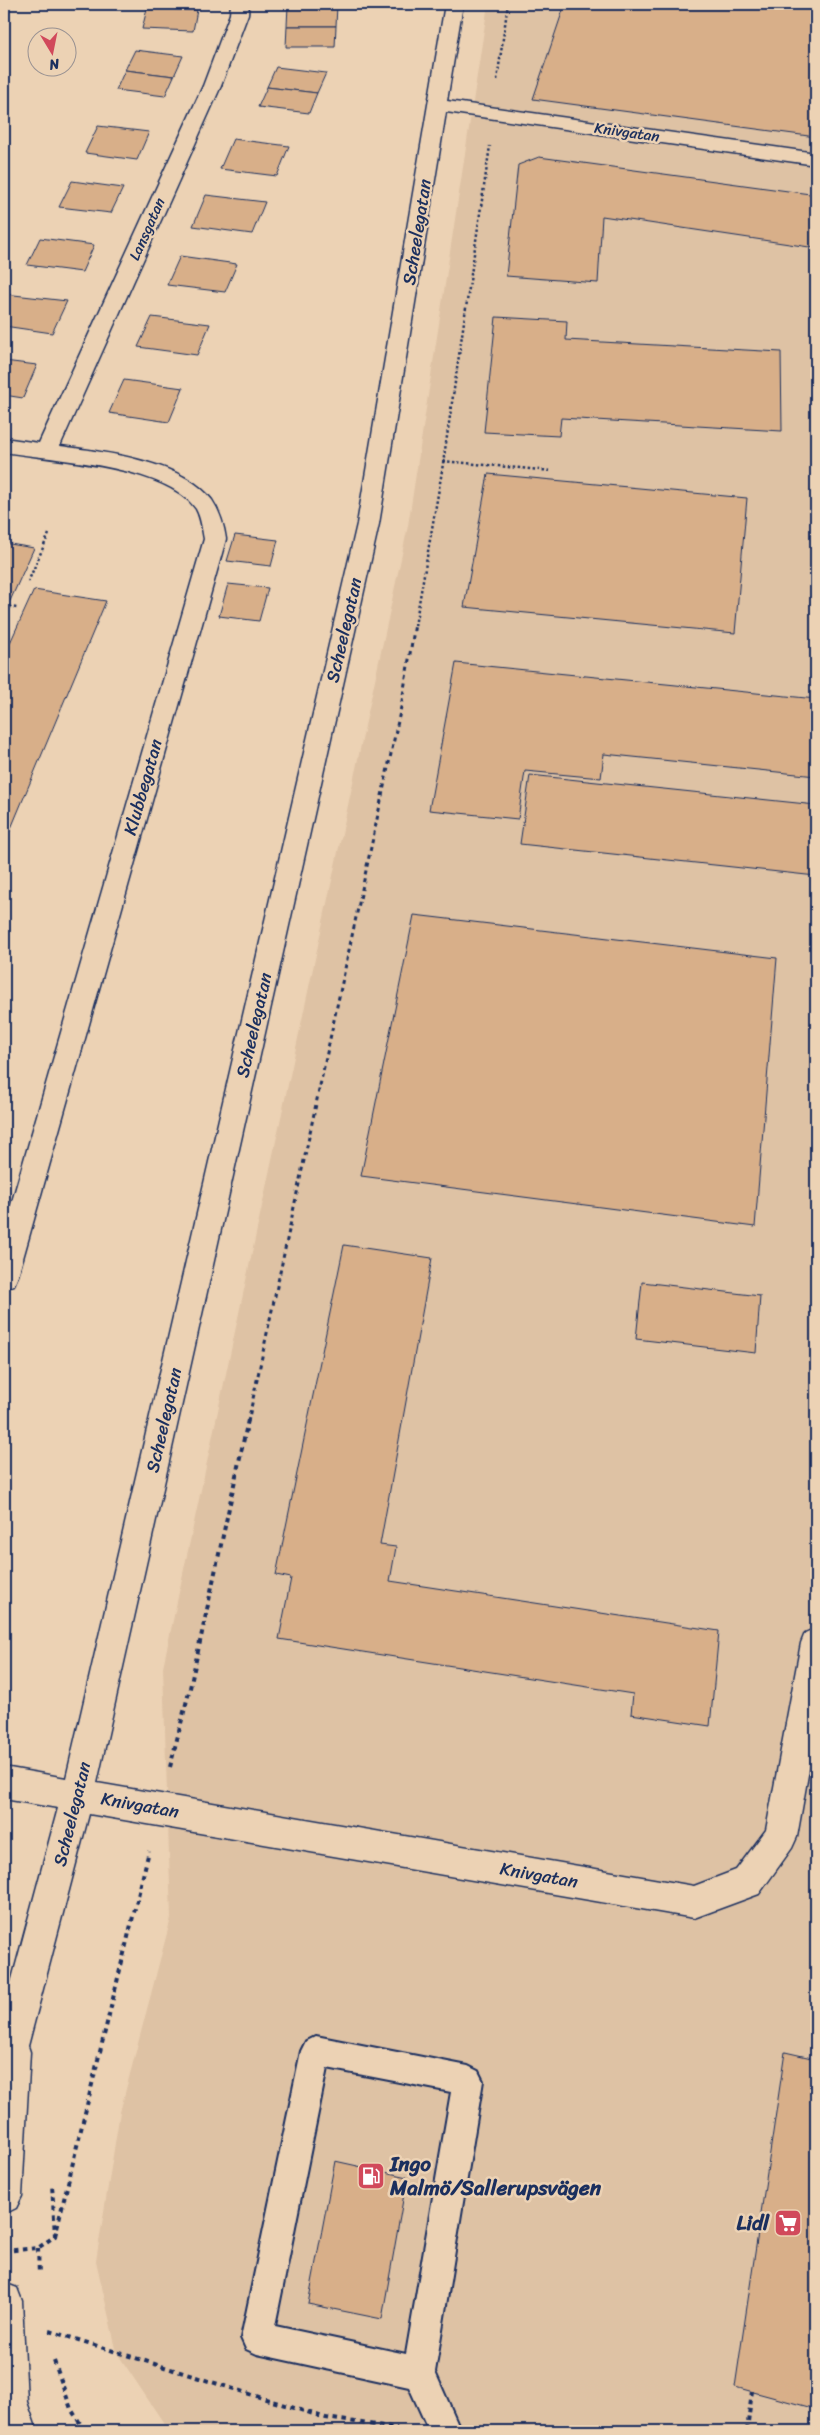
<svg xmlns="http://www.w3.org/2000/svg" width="820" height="2435" font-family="Sriracha,sans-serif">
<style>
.built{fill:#dec2a4}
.building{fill:#d8af89;stroke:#1b2f5e}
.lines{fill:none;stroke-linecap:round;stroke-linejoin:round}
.service-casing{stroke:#1b2f5e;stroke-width:4}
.minor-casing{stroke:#1b2f5e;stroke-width:3}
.path-far2{stroke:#1b2f5e;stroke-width:2.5;stroke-dasharray:2.5 2.5;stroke-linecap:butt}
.path-far1{stroke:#1b2f5e;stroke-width:3;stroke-dasharray:4 4;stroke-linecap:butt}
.path{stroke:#1b2f5e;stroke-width:4;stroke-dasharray:4.5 4.5;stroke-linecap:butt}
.service{fill:#ecd2b4;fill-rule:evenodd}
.minor{fill:#ecd2b4;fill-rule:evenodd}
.labels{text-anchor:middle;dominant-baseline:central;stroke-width:5;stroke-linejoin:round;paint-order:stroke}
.far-street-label{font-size:15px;fill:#1b2f5e;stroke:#ecd2b4}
.street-label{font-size:18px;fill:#1b2f5e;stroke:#ecd2b4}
.near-poi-label{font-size:21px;font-weight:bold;fill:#1b2f5e;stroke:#ecd2b4;text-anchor:start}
</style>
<rect width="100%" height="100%" fill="#ecd2b4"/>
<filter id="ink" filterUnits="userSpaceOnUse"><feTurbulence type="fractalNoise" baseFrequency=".02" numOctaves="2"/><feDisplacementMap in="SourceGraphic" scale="10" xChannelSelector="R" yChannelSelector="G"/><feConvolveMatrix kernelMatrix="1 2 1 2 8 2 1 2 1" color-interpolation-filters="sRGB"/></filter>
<g filter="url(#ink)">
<!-- built -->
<polygon class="built" points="488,4 816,4 816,2431 169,2431 117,2353 96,2261 120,2112 171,1918 163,1667 408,526"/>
<!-- building -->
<g class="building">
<polygon points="148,4 198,4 197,10 147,9"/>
<polygon points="565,4 816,4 816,137 533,99"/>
<polygon points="288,5 337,5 336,26 287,26"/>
<polygon points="147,9 197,10 193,31 142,29"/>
<polygon points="287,26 336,26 335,47 286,47"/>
<polygon points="135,50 183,56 174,76 125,70"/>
<polygon points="276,67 326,73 317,93 267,87"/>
<polygon points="125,70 174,76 165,96 116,90"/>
<polygon points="267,87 317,93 309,113 258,107"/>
<polygon points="98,126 149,132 137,160 85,153"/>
<polygon points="233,139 289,146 277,176 220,169"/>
<polygon points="539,157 810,194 816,199 816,248 602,216 598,283 506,276 518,165"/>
<polygon points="72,181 123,188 111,213 59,207"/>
<polygon points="206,195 265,202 252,234 193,226"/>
<polygon points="40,238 94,245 82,272 27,265"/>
<polygon points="180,256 237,264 225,292 167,285"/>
<polygon points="5,294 67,301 52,333 4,326"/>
<polygon points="152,317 210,324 197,355 138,347"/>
<polygon points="496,317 567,321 566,340 781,352 782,431 561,418 559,436 484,432"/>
<polygon points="4,361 37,365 23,398 4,395"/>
<polygon points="124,380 183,388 169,422 109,413"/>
<polygon points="488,474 747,498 735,633 464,607"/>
<polygon points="235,535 278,540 271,566 227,561"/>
<polygon points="4,543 34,548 10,601 4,600"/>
<polygon points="228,584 268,588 259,621 219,616"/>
<polygon points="34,590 106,601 4,845 4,656"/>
<polygon points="456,663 816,699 816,776 604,754 601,778 525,771 518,819 429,810"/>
<polygon points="530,775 816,805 816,876 520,844"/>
<polygon points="414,915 777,958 755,1227 361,1176"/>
<polygon points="344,1245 432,1258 380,1545 396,1547 390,1581 719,1631 710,1726 631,1714 633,1694 279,1639 291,1578 276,1575"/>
<polygon points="642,1282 760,1296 756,1353 636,1339"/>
<polygon points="785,2052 816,2059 816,2409 735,2387"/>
<polygon points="335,2161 407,2177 382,2319 308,2304"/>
</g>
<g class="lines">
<!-- service casing -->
<g class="service-casing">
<path id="service" d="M 316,2036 L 468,2066 L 478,2071 L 483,2081 L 435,2372 L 461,2431 L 429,2431 L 409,2387 L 257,2354 L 246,2349 L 241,2338 L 301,2051 L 306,2041 ZM 327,2068 L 451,2092 L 406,2354 L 275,2326 Z"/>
</g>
<!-- minor casing -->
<g class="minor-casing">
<g id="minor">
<path d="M 231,4 L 249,4 L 248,14 L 221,86 L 60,446 C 104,452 183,461 212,500 C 220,512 224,525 226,539 L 18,1276 L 14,1285 L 4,1288 L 4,1229 L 204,539 C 202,529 201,518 196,509 C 167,465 52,460 4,452 L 4,438 L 39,443 L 203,86 L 230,14 Z"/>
<polygon points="445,4 463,4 447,101 816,153 816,165 446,112 379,524 97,1783 694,1886 736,1870 766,1830 801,1643 805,1633 816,1628 816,1729 797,1837 792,1848 759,1894 694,1918 89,1814 28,2046 30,2052 22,2196 16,2208 4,2214 4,2009 58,1808 4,1799 4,1767 66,1778 357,524"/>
<polygon points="4,2283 17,2288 22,2301 27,2402 37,2431 4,2431"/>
</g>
</g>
<!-- path-far2 -->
<g class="path-far2">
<polyline points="497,80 508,4"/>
<polyline points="443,461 552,471"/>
<polyline points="28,582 49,534"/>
<polyline points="4,606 17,608"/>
<polyline points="415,626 441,477 490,146"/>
</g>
<!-- path-far1 -->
<polyline class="path-far1" points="248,1422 401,707 415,624"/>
<!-- path -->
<g class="path">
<polyline points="170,1767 190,1688 248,1420"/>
<polyline points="55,2236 149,1851"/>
<polyline points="38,2248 39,2275"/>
<polyline points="4,2251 38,2248 55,2236 52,2184"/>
<polyline points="50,2331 326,2418 397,2428"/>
<polyline points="54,2361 71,2409 85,2431"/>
<polyline points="747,2431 752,2391"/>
</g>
<!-- service -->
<use href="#service" class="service"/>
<!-- minor -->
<use href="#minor" class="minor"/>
</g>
</g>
<!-- icons -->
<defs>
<g id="fuel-square" transform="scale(1.4375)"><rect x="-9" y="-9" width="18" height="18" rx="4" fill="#d1495b" stroke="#ecd2b4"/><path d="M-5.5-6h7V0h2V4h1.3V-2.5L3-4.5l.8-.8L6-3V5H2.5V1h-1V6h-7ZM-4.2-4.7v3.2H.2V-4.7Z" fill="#fff"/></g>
<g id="supermarket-square" transform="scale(1.4375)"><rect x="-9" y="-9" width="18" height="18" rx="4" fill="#d1495b" stroke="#ecd2b4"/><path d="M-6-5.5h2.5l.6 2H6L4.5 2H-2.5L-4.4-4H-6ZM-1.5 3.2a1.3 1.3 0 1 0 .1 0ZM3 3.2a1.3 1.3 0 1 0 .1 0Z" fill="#fff"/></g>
</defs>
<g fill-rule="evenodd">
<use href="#fuel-square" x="371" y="2176"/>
<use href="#supermarket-square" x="788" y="2223"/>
</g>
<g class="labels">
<!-- far-street labels -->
<g class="far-street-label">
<text transform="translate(627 132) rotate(8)">Knivgatan</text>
<text transform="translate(147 229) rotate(-66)">Lansgatan</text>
</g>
<!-- street labels -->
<g class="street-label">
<text transform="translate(417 232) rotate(-81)">Scheelegatan</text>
<text transform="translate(344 630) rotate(-77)">Scheelegatan</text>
<text transform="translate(143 787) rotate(-74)">Klubbegatan</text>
<text transform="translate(254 1025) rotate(-77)">Scheelegatan</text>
<text transform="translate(164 1420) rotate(-77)">Scheelegatan</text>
<text transform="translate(140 1805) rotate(10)">Knivgatan</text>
<text transform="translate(72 1814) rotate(-76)">Scheelegatan</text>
<text transform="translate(539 1875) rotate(10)">Knivgatan</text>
</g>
<!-- near-poi labels -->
<g class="near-poi-label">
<text x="390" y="2164">Ingo<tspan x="390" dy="24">Malmö/Sallerupsvägen</tspan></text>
<text x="769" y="2223" text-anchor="end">Lidl</text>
</g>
</g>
<!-- margin -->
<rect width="820" height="2435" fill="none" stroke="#ecd2b4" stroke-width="20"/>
<rect x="10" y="10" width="800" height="2415" fill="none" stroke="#1b2f5e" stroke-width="2" filter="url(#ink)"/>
<!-- north arrow -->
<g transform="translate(52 52) rotate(170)"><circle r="24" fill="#ecd2b4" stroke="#989192"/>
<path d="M0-4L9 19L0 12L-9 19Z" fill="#d1495b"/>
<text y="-8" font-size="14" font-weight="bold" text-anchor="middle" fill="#1b2f5e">N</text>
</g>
</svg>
